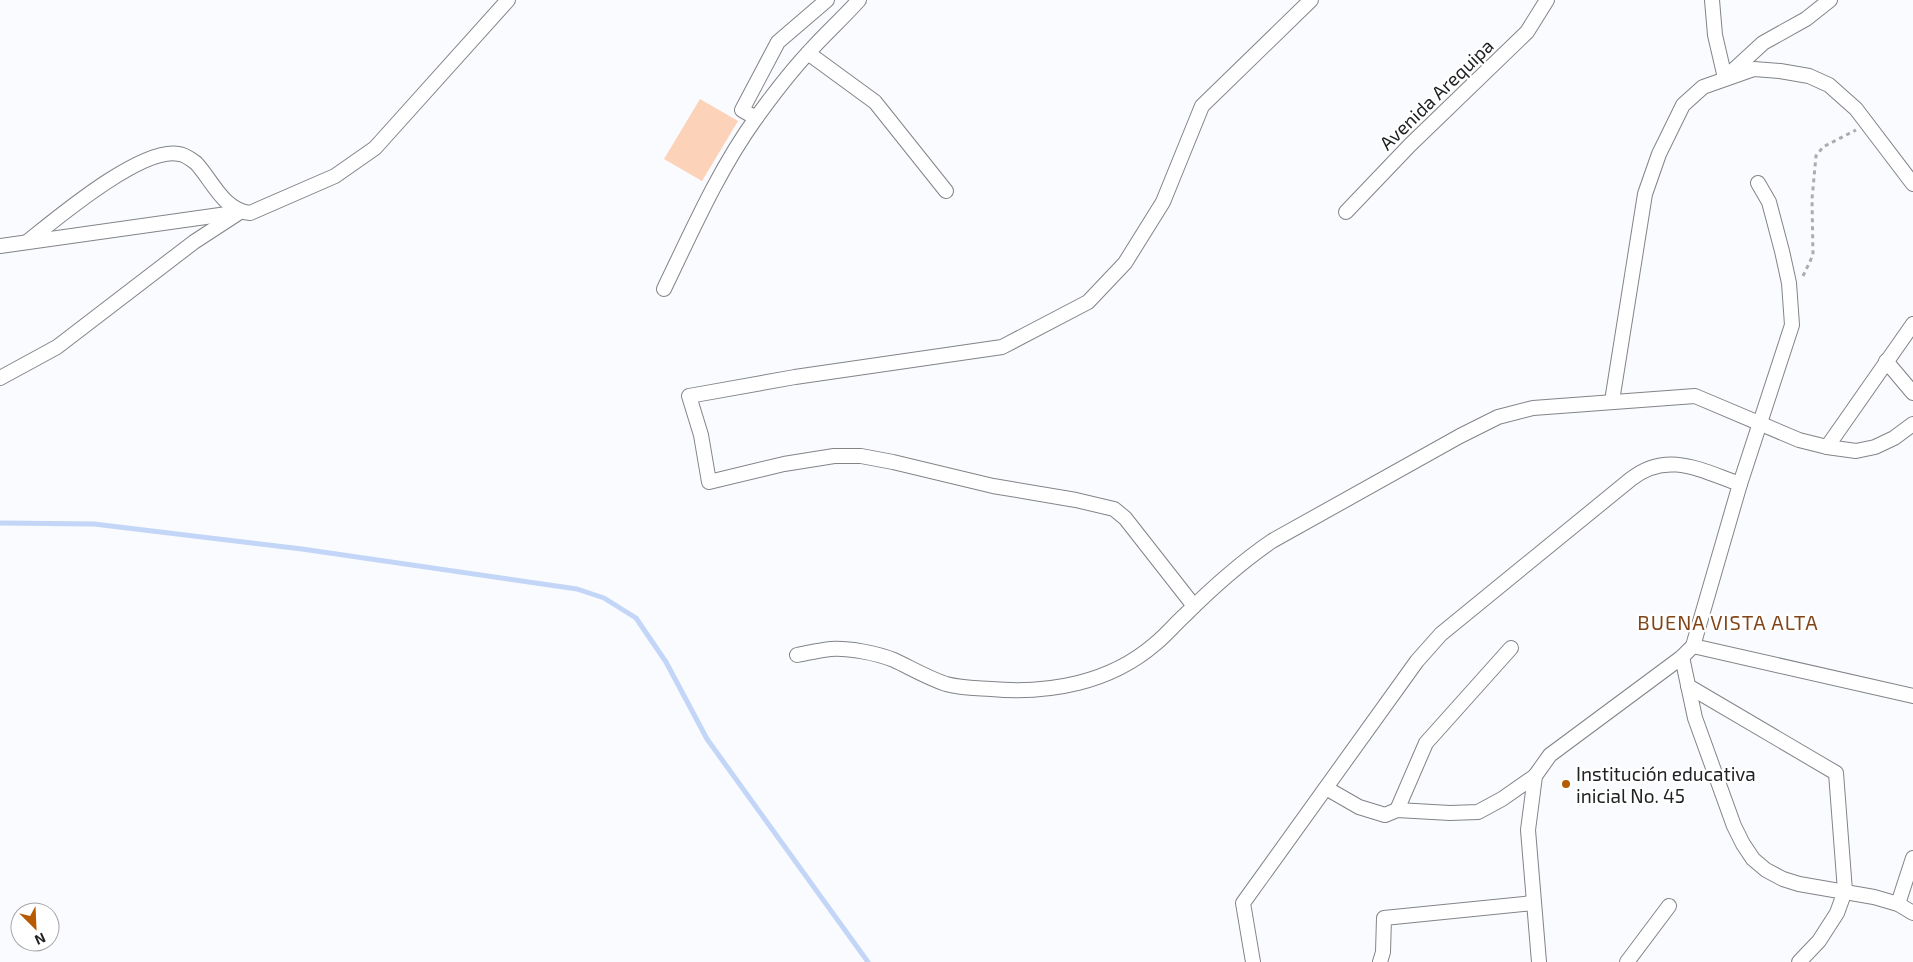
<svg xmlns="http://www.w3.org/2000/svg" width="1913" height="962" font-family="'Exo 2',sans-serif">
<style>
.green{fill:#fcd2b8}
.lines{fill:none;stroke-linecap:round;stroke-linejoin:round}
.stream{stroke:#c3d6f7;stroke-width:5}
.street-casing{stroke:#828487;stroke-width:16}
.path{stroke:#abacaf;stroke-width:3;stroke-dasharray:4 4;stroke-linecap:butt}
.street{stroke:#fff;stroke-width:14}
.poi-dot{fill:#b75b02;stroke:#fff;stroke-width:2}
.labels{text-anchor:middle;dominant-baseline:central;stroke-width:4.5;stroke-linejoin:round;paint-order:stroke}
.street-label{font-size:19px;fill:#202122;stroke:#fff}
.poi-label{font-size:19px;fill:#202122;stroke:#fff;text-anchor:start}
.neighbourhood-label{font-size:20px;letter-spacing:1px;fill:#814518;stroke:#fff}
</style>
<rect width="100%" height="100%" fill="#f9fbff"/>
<!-- green -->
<polygon class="green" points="700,99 738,121 702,181 664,159"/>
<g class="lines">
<!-- stream -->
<polyline class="stream" points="0,523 94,524 302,549 577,589 604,598 636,618 666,662 707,739 868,962"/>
<!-- street casing -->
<g class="street-casing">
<g id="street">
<polyline points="1712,0 1715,35 1725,78 1763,43 1806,19 1830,0"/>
<polyline points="808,53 875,102 946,191"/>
<polyline points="756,118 742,110 778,42 827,0"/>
<polyline points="1346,212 1410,145 1527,32 1547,0"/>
<path d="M 27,242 C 56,219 142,146 179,154 C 184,154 192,160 196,163 C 212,180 223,210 250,213 L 335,176 L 375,148 L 508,0"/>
<polyline points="0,246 234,213"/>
<path d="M 664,289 C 692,231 718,171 756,118 C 772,96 790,72 809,52 C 825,34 843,18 859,0"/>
<polyline points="1886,361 1913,393"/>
<polyline points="0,378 57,347 194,242 240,212"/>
<polyline points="1612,401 1645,194 1659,154 1683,105 1703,87 1754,69 1780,71 1809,76 1829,85 1856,109 1913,184"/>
<polyline points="1827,447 1913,324"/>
<polyline points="1194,606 1125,518 1114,509 1076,500 993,486 893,462 861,456 834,456 784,464 709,482 701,435 689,396 795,377 1002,347 1088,302 1125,263 1163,202 1202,106 1311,0"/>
<polyline points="1693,646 1913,696"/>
<path d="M 797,655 C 808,653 820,650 831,649 C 850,648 876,653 894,660 C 911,668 928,678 946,684 C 960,688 976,688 991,689 C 1049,694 1110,683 1155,644 C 1166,635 1175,624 1185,615 C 1212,588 1240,563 1272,541 L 1460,436 L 1498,417 L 1533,408 L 1695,396 L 1799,440 L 1827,447 L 1856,451 L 1875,447 L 1894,438 L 1913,424"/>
<polyline points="1682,657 1695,718 1734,826 1743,844 1753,859 1766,870 1783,879 1799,884 1874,897 1898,904 1913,913"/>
<polyline points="1688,686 1836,773 1845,891 1837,913 1819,941 1799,962"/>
<polyline points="1326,788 1359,807 1385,815 1397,810 1450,813 1478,812 1502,799 1535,776"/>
<polyline points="1397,810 1426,743 1511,648"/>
<polyline points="1898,904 1913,858"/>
<path d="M 1253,962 L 1243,903 L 1417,661 L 1441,634 L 1631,479 C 1668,450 1702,471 1740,484"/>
<polyline points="1380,962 1383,952 1384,918 1533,903"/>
<polyline points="1539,962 1528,830 1535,776 1550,755 1682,657 1693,646 1740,484 1792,325 1789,283 1782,251 1769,202 1758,183"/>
<polyline points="1627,962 1669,906"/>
</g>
</g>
<!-- path -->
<polyline class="path" points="1803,276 1813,255 1812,199 1816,156 1823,147 1856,130"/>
<!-- street -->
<use href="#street" class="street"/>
</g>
<!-- markers -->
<circle class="poi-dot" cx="1566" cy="784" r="5"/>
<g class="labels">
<!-- street labels -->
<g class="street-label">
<text transform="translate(1436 94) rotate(-44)">Avenida Arequipa</text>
</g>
<!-- poi labels -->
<g class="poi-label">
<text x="1576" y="773">Institución educativa<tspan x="1576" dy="22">inicial No. 45</tspan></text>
</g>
<!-- neighbourhood labels -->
<g class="neighbourhood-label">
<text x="1728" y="622">BUENA VISTA ALTA</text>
</g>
</g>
<!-- north arrow -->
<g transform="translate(35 927) rotate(156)"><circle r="24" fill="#ffffff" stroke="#a6a6a7"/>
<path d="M0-4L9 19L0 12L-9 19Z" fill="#b75b02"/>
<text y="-8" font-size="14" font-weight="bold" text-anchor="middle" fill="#202122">N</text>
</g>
</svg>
